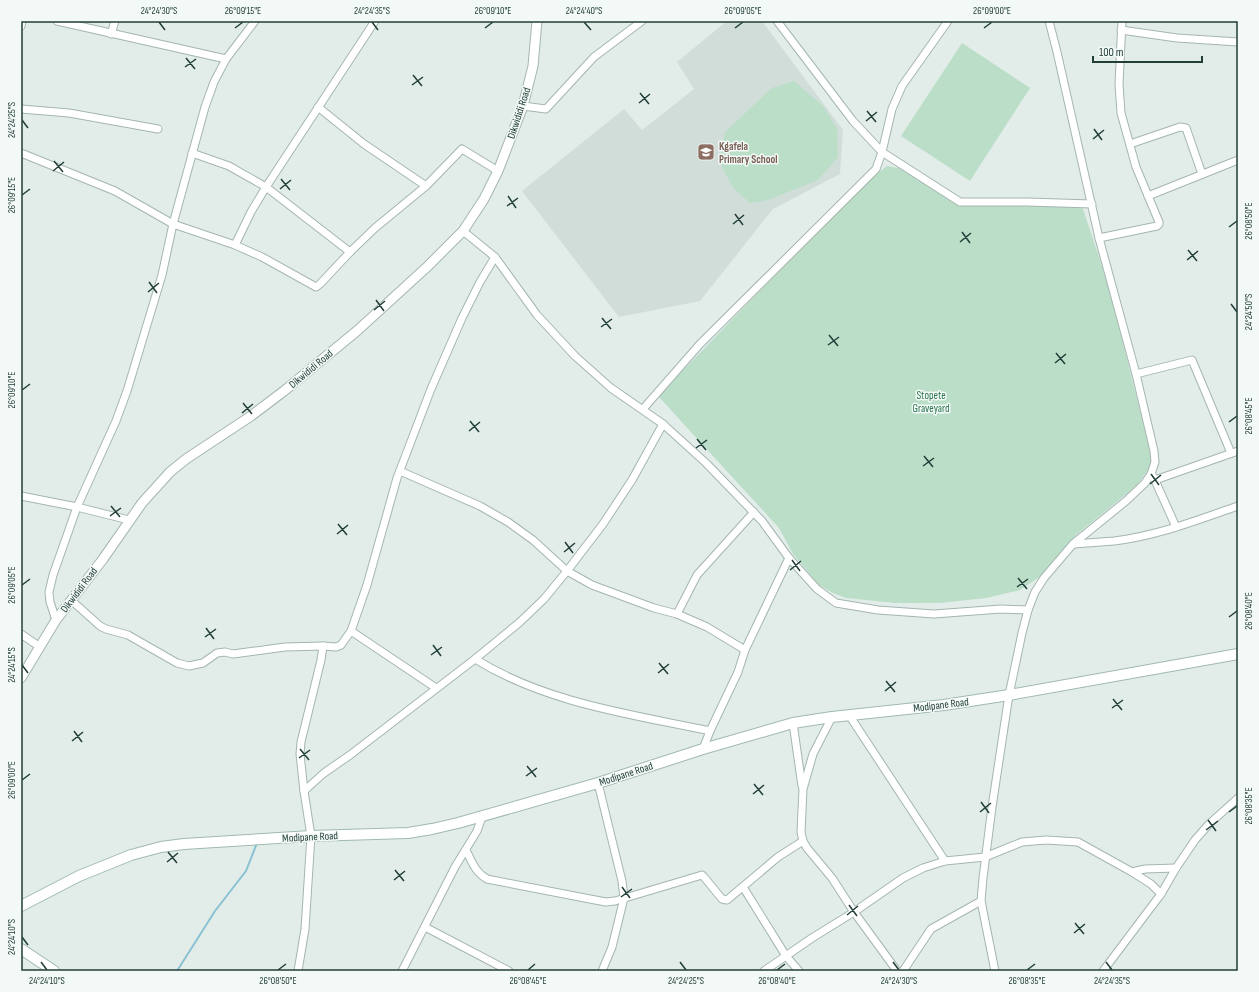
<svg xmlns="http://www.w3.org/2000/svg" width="1259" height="992" font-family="'Sofia Sans Condensed',sans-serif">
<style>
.built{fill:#d0ddd8}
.green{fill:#bbdec8}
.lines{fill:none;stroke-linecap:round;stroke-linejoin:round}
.stream{stroke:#89c1d3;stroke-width:2}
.minor-casing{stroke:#a5b5b1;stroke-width:9}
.tertiary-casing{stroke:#a5b5b1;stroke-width:11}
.secondary-casing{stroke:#a0b9b2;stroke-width:12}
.minor{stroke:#fff;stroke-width:7}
.tertiary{stroke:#fff;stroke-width:9}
.secondary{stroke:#fff;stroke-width:10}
.ticks{fill:none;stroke:#223e39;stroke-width:1.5}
.labels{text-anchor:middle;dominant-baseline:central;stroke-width:3;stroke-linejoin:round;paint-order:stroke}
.street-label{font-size:11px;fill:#223e39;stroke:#f3f9f7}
.education-label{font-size:11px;font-weight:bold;fill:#785e54;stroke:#f3f9f7;text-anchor:start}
.park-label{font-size:11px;fill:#2b764f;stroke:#f3f9f7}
.neatline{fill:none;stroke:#223e39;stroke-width:1.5}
.ticks-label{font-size:10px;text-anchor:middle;fill:#223e39}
</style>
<rect width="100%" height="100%" fill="#e2ede9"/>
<!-- built -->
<polygon class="built" points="727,21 762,21 843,130 840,174 773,209 700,301 619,317 522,191 624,109 642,130 694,89 677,62"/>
<!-- green -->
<g class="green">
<polygon points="962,43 1030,88 970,181 901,136"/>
<polygon points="794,81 823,106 837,129 838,157 818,180 768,200 750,203 733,188 719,161 725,132 772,88"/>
<polygon points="887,166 904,169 936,191 963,206 1082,206 1109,287 1152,459 1149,469 1136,486 1076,535 1041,576 1020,590 986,598 940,603 895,603 846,598 833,593 819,585 793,554 779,528 658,396 816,233 870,179"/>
</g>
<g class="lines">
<!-- stream -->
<polyline class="stream" points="177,971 215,911 246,871 257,843"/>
<!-- minor casing -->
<g class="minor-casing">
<g id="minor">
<polyline points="57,21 226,59"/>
<polyline points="777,21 853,121 882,152 960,202 1027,202 1092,204"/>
<polyline points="21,26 22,21"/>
<polyline points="1121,30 1177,38 1238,42"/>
<polyline points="111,34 115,21"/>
<polyline points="523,106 546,109 594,57 642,21"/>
<polyline points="318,107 364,144 426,186"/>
<polyline points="21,109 69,113 158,129"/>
<polyline points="1130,144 1180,127 1186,128 1202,174"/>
<polyline points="21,153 115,191 173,224 235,245 262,257 316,287 320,284 350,252 375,228 426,186 462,149 498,171"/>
<polyline points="192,153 229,166 266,187 350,252"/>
<polyline points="1148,196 1238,160"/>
<polyline points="463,231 495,257 537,315 575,356 611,388 663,424 706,463 762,521 789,558 817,589 836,603 878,610 934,614 1001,609 1028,610"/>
<polyline points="1099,238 1157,226 1159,224 1159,222 1136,167 1121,113 1119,84 1122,21"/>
<polyline points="235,245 251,212 266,187 375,21"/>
<polyline points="1136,374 1192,360 1231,453"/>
<polyline points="643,409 700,344 876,169 882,152 892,109 902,86 948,21"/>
<polyline points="400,471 480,506 508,522 533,540 567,571 592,585 654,608 677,614 707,627 745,650"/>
<polyline points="1153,476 1176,527"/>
<polyline points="1155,480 1238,451"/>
<polyline points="21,496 77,507 129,520"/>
<path d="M 1074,544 C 1087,543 1100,542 1114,541 C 1157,536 1197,520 1238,506"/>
<polyline points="71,600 100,626 106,629 128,635 177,663 189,666 203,663 217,653 225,652 233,654 285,647 323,646 336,647 341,645 351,631 367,585 397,478 431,389 462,318 480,282 495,257"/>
<polyline points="677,614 697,575 754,512"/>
<polyline points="56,620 50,602 49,592 53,575 77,507 116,421 127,391 162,275 173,224 205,107 214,82 226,59 255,21"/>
<polyline points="351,631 436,688"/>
<polyline points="21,634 40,647"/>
<path d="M 475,659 C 546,703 630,714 710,731"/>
<polyline points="849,715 945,861"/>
<polyline points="832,717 813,754 803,789 801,832 803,841 807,848 832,878 854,912 897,971"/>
<polyline points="793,723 802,786"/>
<polyline points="703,749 710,731 738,672 745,650 789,558"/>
<polyline points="598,783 622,881 624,898 612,947 602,971"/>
<polyline points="304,791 324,773 350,755 475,659 520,622 544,599 567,571 603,524 632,480 663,424"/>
<path d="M 466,850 C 472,862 475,872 487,879 L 590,899 L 606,902 L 615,901 L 702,875 L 704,877 L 722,899 L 727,900 L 778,857 L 803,841"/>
<polyline points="1132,872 1151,884 1161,894"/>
<polyline points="743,887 786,956 799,971"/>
<polyline points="425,927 509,971"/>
<polyline points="298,971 305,929 311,836 304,791 300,754 301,742 321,660 323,646"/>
<polyline points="402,971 455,867 477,831 482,817"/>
<polyline points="764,971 812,938 854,912 903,878 923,868 945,861 985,857 1022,842 1046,840 1078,842 1132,872 1145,869 1176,868"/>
<polyline points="903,971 931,929 981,901"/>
<polyline points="995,971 981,901 983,878 992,807 1009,695 1022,633 1028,610 1035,592 1044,578 1073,544 1126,501 1145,483 1151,474 1155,462 1154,451 1136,374 1099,238 1057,52 1049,21"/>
<polyline points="1103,971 1161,894 1176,868 1195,840 1209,824 1238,798"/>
</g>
</g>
<!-- tertiary casing -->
<g class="tertiary-casing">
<polyline id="tertiary" points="21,678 56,620 103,559 142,503 170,472 186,459 251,416 284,391 358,330 428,266 463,231 484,199 498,171 523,106 533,66 537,21"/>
</g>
<!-- secondary casing -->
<g class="secondary-casing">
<g id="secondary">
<polyline points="21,906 79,876 131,855 161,847 184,844 311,836 408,833 432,829 458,823 598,783 703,749 793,723 832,717 944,705 1009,695 1238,654"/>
<polyline points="21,949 54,971"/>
</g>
</g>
<!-- minor -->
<use href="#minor" class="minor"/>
<!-- tertiary -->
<use href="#tertiary" class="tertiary"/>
<!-- secondary -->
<use href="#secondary" class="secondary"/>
</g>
<!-- ticks -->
<path class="ticks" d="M 159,22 L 165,30M 372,22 L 378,30M 584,22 L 591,30M 235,28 L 243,22M 485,28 L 493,22M 735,28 L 743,22M 984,28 L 992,22M 186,58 L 195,69M 185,67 L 196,59M 413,75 L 422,86M 412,85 L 423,77M 640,93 L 649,104M 639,103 L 650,94M 867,111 L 876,122M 22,120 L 28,128M 866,121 L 877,112M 1094,129 L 1102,140M 1093,139 L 1104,130M 54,161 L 63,172M 53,171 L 64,162M 281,179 L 290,190M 280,189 L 291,180M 22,195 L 30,189M 508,196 L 516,208M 507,206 L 518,198M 735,214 L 743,225M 733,224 L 744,215M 1229,227 L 1237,221M 962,232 L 970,243M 960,242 L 971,233M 1188,250 L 1197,261M 1187,260 L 1198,251M 149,282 L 157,293M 148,292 L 159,283M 376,300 L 384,311M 1231,304 L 1237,312M 374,310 L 385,301M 602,318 L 611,329M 601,327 L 612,319M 829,335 L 838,346M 828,345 L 839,337M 1056,353 L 1065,364M 1055,363 L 1066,354M 22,390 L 30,384M 243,403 L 252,414M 242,413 L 253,404M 470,421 L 479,432M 1229,422 L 1237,416M 469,431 L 480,422M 697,439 L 706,450M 696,448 L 707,440M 924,456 L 933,467M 923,466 L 934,458M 1151,474 L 1159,485M 1150,484 L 1161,475M 111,506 L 120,517M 110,516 L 121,508M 338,524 L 347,535M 337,534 L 348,525M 565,542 L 573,553M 564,552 L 575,543M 792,560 L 800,571M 790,570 L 801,561M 1018,578 L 1027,589M 22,585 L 30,579M 1017,587 L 1028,579M 1229,617 L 1237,611M 206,628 L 214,639M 205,637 L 216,629M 433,645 L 441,656M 431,655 L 442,647M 659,663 L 668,674M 22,665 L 28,673M 658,673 L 669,664M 886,681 L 895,692M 885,691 L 896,682M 1113,699 L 1122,710M 1112,708 L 1123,700M 74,731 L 82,742M 72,741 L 83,732M 300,749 L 309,760M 299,758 L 310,750M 527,766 L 536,777M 526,776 L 537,768M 22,780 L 30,774M 754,784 L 763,795M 753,794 L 764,785M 981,802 L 989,813M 980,812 L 991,803M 1229,812 L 1237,806M 1208,820 L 1216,831M 1206,830 L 1218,821M 168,852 L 177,863M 167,862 L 178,853M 395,870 L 404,881M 394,880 L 405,871M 622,887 L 630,898M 621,897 L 632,889M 849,905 L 857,916M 847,915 L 858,906M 1075,923 L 1084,934M 1074,933 L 1085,924M 22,937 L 28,945M 41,962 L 47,970M 680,962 L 686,970M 893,962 L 899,970M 1106,962 L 1112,970M 278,970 L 286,964M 528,970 L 535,964M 777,970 L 785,964M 1027,970 L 1035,964"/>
<!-- icons -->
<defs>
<g id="school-square" transform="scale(0.9)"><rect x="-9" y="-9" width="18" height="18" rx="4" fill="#8d6e63" stroke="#f3f9f7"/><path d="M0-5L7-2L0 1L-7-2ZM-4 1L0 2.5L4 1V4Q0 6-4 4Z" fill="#fff"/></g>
</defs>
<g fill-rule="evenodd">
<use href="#school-square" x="706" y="152"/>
</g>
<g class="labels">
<!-- street labels -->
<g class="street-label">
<text transform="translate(519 113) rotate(-72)">Dikwididi Road</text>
<text transform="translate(311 369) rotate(-40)">Dikwididi Road</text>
<text transform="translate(79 590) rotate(-53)">Dikwididi Road</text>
<text transform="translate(941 705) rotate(-7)">Modipane Road</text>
<text transform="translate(626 774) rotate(-18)">Modipane Road</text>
<text transform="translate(310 837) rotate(-3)">Modipane Road</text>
</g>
<!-- education labels -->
<g class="education-label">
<text x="719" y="146">Kgafela<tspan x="719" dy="13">Primary School</tspan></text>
</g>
<!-- park labels -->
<g class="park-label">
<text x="931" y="395">Stopete<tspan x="931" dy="13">Graveyard</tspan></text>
</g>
</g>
<!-- border -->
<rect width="1259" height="992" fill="none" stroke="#f3f9f7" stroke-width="44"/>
<!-- scale -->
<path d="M1093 56v6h109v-6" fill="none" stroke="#223e39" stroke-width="2"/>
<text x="1099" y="56" font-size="12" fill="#223e39" stroke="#f3f9f7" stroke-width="3" paint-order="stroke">100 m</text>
<rect x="22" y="22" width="1215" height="948" class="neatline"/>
<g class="ticks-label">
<text x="159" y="14">24°24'30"S</text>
<text x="243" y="14">26°09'15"E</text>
<text x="372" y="14">24°24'35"S</text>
<text x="493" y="14">26°09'10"E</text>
<text x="584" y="14">24°24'40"S</text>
<text x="743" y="14">26°09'05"E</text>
<text x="992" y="14">26°09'00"E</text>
<text transform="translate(11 120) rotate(-90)" y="4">24°24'25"S</text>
<text transform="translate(11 195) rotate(-90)" y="4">26°09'15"E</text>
<text transform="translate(1248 221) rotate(-90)" y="4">26°08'50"E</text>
<text transform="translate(1248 312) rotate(-90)" y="4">24°24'50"S</text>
<text transform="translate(11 390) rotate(-90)" y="4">26°09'10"E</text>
<text transform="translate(1248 416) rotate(-90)" y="4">26°08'45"E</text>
<text transform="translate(11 585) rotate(-90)" y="4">26°09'05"E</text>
<text transform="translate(1248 611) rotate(-90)" y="4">26°08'40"E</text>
<text transform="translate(11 665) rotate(-90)" y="4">24°24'15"S</text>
<text transform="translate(11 780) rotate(-90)" y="4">26°09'00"E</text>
<text transform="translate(1248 806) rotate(-90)" y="4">26°08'35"E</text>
<text transform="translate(11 937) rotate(-90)" y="4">24°24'10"S</text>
<text x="47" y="984">24°24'10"S</text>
<text x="278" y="984">26°08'50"E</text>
<text x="528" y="984">26°08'45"E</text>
<text x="686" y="984">24°24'25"S</text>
<text x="777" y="984">26°08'40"E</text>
<text x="899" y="984">24°24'30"S</text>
<text x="1027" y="984">26°08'35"E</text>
<text x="1112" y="984">24°24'35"S</text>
</g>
</svg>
